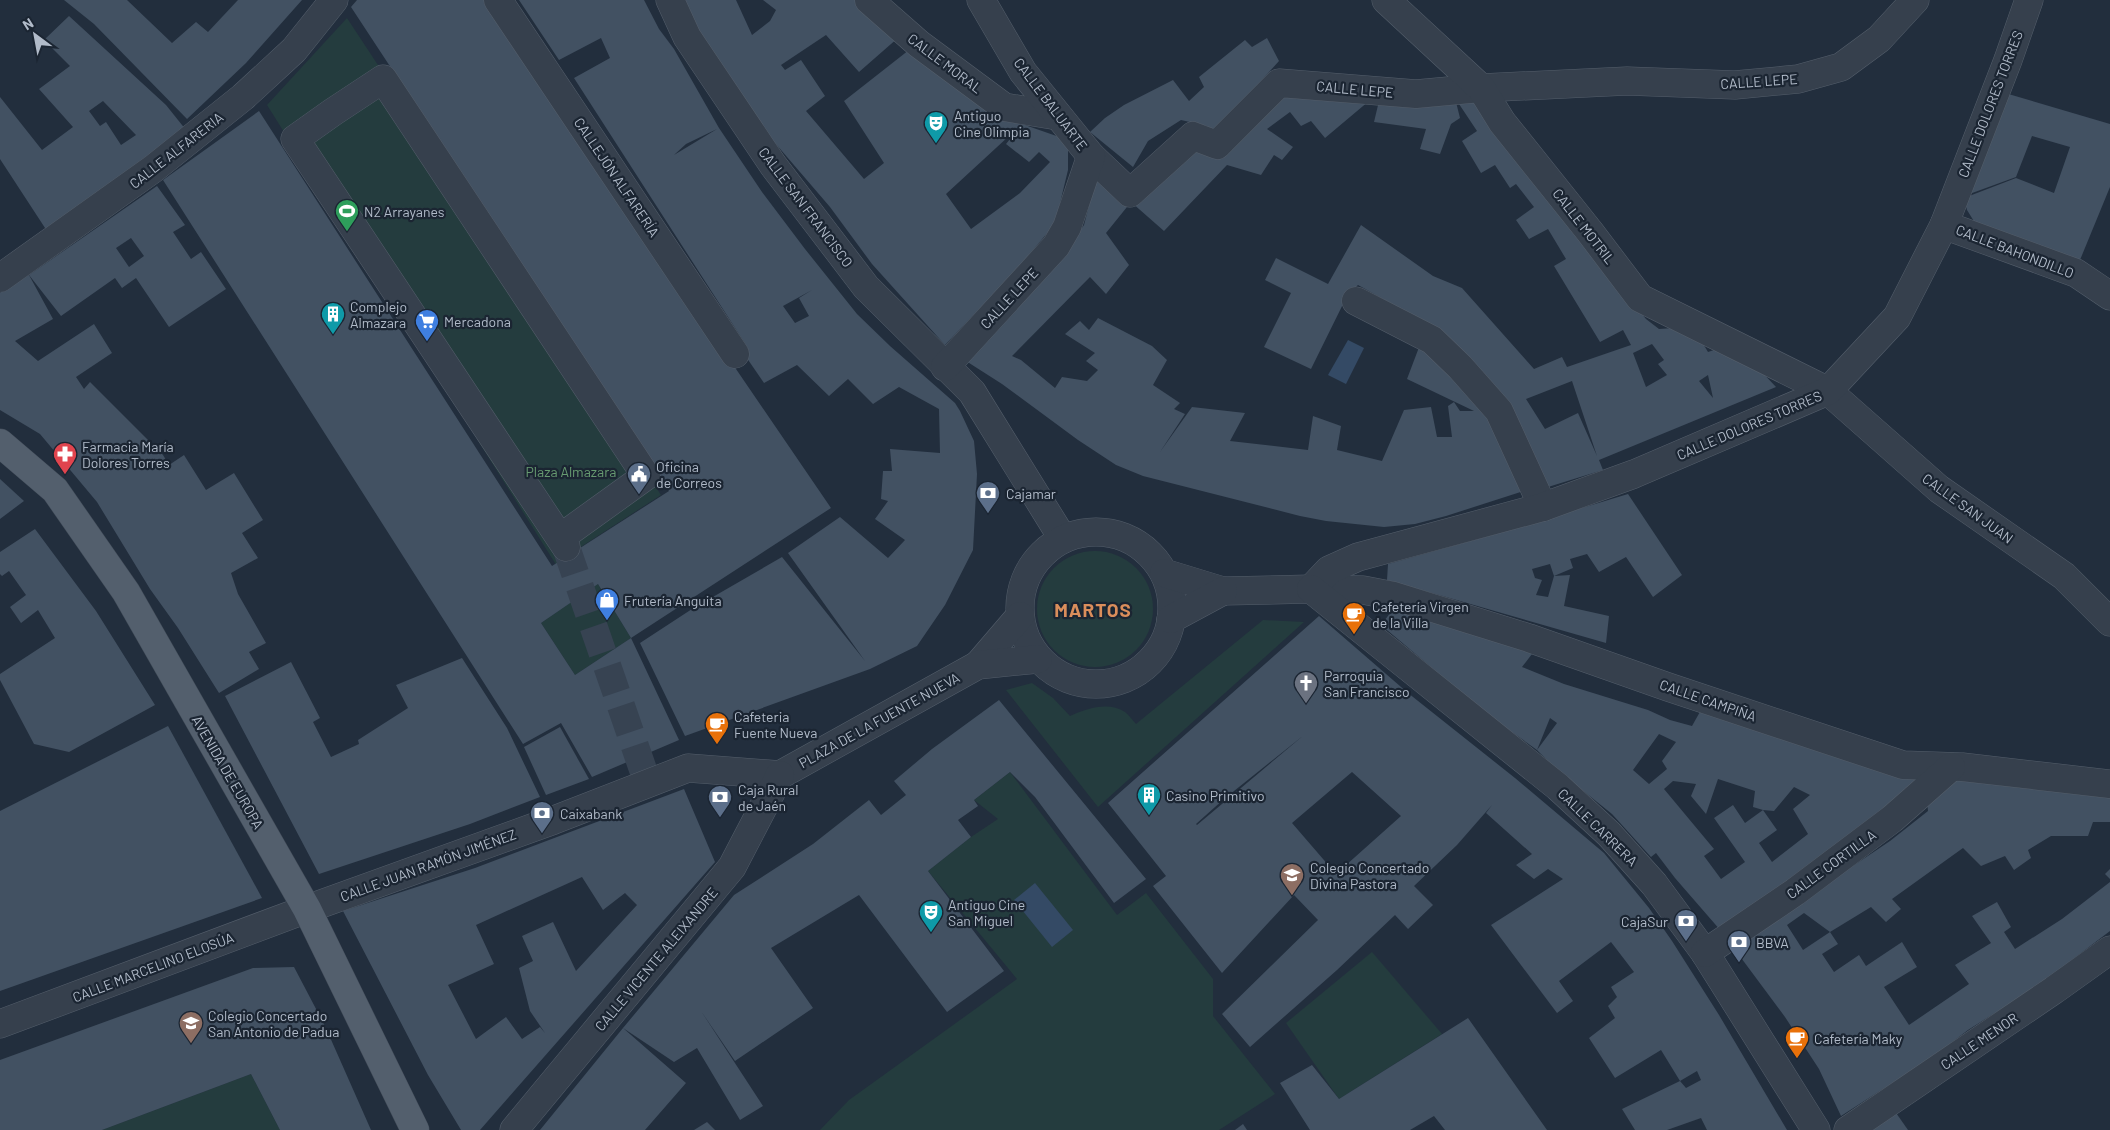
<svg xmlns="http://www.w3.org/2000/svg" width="2110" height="1130" font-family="Barlow,sans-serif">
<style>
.green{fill:#243c3e}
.water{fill:#344a65}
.building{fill:#425162;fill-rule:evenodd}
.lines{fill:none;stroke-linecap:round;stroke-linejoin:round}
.minor-tunnel{stroke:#374352;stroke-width:28;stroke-dasharray:28 14;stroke-linecap:butt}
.minor-casing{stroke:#545e6b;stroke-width:29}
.major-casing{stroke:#3f4956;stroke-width:29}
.minor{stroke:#36404d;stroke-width:28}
.major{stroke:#535f6d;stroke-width:28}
.labels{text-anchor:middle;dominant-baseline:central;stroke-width:4.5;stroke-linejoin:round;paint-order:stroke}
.street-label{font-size:14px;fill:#b1bbc9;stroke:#1b2532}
.poi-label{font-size:14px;fill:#b1bbc9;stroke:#1b2532;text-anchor:start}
.park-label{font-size:14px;fill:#679b71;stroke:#1b2532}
.district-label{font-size:19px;font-weight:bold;letter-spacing:1px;fill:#da8e5b;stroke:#1b2532}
</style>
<rect width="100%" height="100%" fill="#222e3d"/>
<!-- green -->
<g class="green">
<polygon points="347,18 661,495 573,552 592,588 598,584 631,638 575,675 541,623 577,598 267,105"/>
<circle cx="1095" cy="609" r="58"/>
<path d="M 1263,620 L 1304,622 L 1098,807 L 1006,690 L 1032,683 L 1053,698 L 1070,716 C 1086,709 1108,701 1125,712 C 1129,715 1133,721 1136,724 Z"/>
<polygon points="1010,772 1117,915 1146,893 1213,979 1213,1016 1275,1094 1219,1130 820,1130 849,1100 1017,979 928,871 971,837 998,819 974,800"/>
<polygon points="1372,952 1442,1034 1339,1099 1286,1023"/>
<polygon points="251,1074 280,1130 102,1130"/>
</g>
<!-- water -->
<g class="water">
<polygon points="1348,340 1364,348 1346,384 1328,375"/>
<polygon points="1035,883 1073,930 1052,947 1014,900"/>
</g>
<!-- building -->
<g class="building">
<polygon points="64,0 127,0 172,43 196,22 208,32 238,0 302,0 246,63 187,119 94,24"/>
<polygon points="357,0 484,0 831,508 631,638 598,584 541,623 575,675 631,638 679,740 592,777 561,723 523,744 163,180 259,111 552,566 669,491 351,7"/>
<path d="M 519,0 L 644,0 L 659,29 L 674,49 L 719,128 L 762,192 L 805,249 L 857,314 L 890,346 L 955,403 L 960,411 L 974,441 L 977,474 L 973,550 L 945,605 L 917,646 L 870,669 L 685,736 L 640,643 L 692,609 L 782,557 L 865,661 L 788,553 L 840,517 L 888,558 L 905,540 L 875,519 L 888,501 L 881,499 L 883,471 L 892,471 L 890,449 L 940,453 L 939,409 L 899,387 L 873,404 L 848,379 L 829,396 L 797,365 L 764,383 L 742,351 L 748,348 L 574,78 L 610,58 L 601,38 L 559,60 ZM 717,129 L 674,155 L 686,144 ZM 812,290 L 799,298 L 809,316 L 795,323 L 783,306 Z"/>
<polygon points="683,0 736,0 752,35 770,21 776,10 763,0 859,0 899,37 859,72 826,35 781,65 785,70 801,60 825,96 806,111 864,179 884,163 844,101 909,50 1022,124 946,194 971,229 1020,193 1050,162 1039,152 1029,162 1006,144 1022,124 1068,140 1068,170 1055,224 1016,270 945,345 872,264 830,207 769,136 713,58"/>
<path d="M 69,16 L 166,105 L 186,130 L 47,231 L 0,159 L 0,97 L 42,150 L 73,127 L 39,89 L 70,66 L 44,40 ZM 103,101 L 136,135 L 121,145 L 106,122 L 100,126 L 89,111 Z"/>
<polygon points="1267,38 1279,61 1213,134 1207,126 1181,120 1148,141 1133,167 1090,132 1105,118 1124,105 1173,80 1189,101 1204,87 1199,77 1245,40 1252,47"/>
<polygon points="1281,91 1369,101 1325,138 1311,121 1301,126 1290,112 1267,129 1293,147 1282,160 1274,155 1261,175 1227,165 1164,231 1131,202 1194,145"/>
<polygon points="2005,93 2110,124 2110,187 2080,260 1975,223 1967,210 1964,198 2016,178 2054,193 2070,147 2032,136 2016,177 1964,196"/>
<path d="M 1455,98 L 1460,118 L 1451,124 L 1440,154 L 1420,149 L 1426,129 L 1374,122 L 1379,101 L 1433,101 L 1455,98 L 1477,102 L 1535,172 L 1588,247 L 1646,319 L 1659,329 L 1674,328 L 1699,337 L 1708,352 L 1723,347 L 1759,369 L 1776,387 L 1599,460 L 1603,470 L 1548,487 L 1525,439 L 1505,407 L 1475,367 L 1452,343 L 1428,324 L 1358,285 L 1348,294 L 1311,369 L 1264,347 L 1291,293 L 1265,280 L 1276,258 L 1328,284 L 1361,225 L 1433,276 L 1462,288 L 1534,369 L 1562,357 L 1567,367 L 1631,345 L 1623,330 L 1600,342 L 1554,266 L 1566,259 L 1548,229 L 1529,239 L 1516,220 L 1534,207 L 1516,184 L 1510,188 L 1495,165 L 1481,173 L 1462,141 L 1477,131 ZM 1652,344 L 1664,360 L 1658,364 L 1667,375 L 1646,387 L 1633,353 ZM 1708,375 L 1713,398 L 1699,381 ZM 1572,381 L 1597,456 L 1578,413 L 1545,429 L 1526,399 Z"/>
<polygon points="1097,175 1131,202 1106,233 1129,265 1106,294 1090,277 1012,356 1021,360 1055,388 1062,377 1087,381 1098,370 1086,361 1095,353 1065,334 1080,321 1089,330 1098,318 1152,346 1167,360 1153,385 1180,403 1174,409 1185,414 1160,452 1192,407 1245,413 1230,441 1308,450 1313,416 1341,426 1337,450 1382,461 1404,410 1431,407 1437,437 1452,437 1448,406 1454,402 1460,411 1474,411 1407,379 1421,342 1491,416 1530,489 1446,516 1415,524 1384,527 1326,521 1300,516 1143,476 1116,465 1078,440 1002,384 966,361 1065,252 1084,225"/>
<path d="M 157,186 L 185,225 L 173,232 L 191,259 L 201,252 L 226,289 L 169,327 L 136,278 L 122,288 L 115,278 L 61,316 L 29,275 ZM 131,238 L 144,256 L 129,267 L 116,248 Z"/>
<polygon points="29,275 53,319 15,341 38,361 94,324 112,353 76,377 84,389 90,382 163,455 169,465 184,455 206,490 234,473 263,520 242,533 258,558 231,573 238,594 266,643 249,652 259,669 219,693 178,628 150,589 97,502 40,434 0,410 0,293"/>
<polygon points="0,479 24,501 0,519"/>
<polygon points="1628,494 1682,575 1653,597 1626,557 1599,572 1587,554 1570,559 1573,568 1554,576 1550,564 1532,569 1535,578 1542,580 1536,595 1548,597 1554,576 1570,575 1564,606 1609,616 1606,643 1387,580 1388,564 1496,534"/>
<polygon points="35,529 96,611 155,705 69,752 34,744 0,680 0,674 55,638 38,610 21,623 10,607 26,595 9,571 2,576 0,574 0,552"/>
<path d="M 1394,608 L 1535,650 L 1522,667 L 1564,684 L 1648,710 L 1670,720 L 1692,726 L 1701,710 L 1919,777 L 1903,795 L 1721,931 L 1675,878 L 1656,853 L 1651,857 L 1612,814 L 1556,769 L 1537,750 L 1487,714 L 1381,625 ZM 1550,718 L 1557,723 L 1537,750 ZM 1659,734 L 1676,742 L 1662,761 L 1667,769 L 1649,784 L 1633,770 ZM 1718,779 L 1755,791 L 1753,807 L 1763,810 L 1774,811 L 1794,787 L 1810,795 L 1793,809 L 1808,834 L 1772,862 L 1759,843 L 1777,830 L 1763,810 L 1745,823 L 1733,805 L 1714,818 L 1745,862 L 1721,879 L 1704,856 L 1714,849 L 1664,789 L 1673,781 L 1696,784 L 1691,796 L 1706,814 Z"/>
<path d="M 1319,616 L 1408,693 L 1515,778 L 1604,853 L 1649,908 L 1672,941 L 1719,1015 L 1787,1130 L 1707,1130 L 1701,1118 L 1667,1130 L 1635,1130 L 1622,1109 L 1680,1081 L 1686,1088 L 1701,1080 L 1697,1071 L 1680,1081 L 1661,1050 L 1615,1078 L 1589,1038 L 1615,1018 L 1608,1006 L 1617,997 L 1611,987 L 1634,972 L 1611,942 L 1559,981 L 1573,1001 L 1557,1013 L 1491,925 L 1563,879 L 1548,869 L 1534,879 L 1516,865 L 1532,854 L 1486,813 L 1492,805 L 1457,845 L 1414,886 L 1433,905 L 1408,929 L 1395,915 L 1337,970 L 1250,1047 L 1222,1014 L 1318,920 L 1294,895 L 1222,973 L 1153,886 L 1166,876 L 1108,803 ZM 1304,735 L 1197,825 L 1196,824 L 1224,799 ZM 1352,772 L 1401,816 L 1336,874 L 1292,823 Z"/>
<polygon points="462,658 507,728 540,797 470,824 319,874 225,696 291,662 320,718 313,722 331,757 359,744 358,740 408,708 396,685"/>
<polygon points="999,700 1146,879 1114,903 1035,797 1010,772 974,800 978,806 958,820 971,837 928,871 1004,971 947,1012 859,895 771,948 813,1008 735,1061 701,1011 763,1106 740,1120 697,1048 674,1062 623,1028 686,1083 645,1130 540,1130 623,1028 734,895 813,844 869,800 881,815 906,795 894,781 932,749"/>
<polygon points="168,726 262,898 0,991 0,811"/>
<polygon points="560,727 589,779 546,795 524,747"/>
<polygon points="1957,774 2110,796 2110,822 2093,822 2088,836 2051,836 2028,850 2031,858 2014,870 2005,856 1981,866 1963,848 1892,899 1901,909 1886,922 1871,907 1830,932 1804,913 1787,925 1803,950 1830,932 1838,944 1822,954 1834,972 1859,955 1866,966 1902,942 1917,967 1884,987 1909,1025 1969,984 1955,965 1991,943 1972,916 1997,902 2011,927 2004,932 2015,949 2062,919 2110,882 2110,931 2039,985 1968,1030 1934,1056 1841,1116 1819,1069 1785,1017 1733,947 1890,841 1928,811 1927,801"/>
<path d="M 684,789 L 715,862 L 480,1130 L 461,1130 L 428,1075 L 343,911 L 475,868 ZM 582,877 L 603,910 L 625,893 L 637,905 L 576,971 L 553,922 L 522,936 L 533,961 L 519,968 L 530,1011 L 545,1033 L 540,1027 L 522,1039 L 506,1017 L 476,1039 L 448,985 L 494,964 L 476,925 Z"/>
<polygon points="2110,869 2110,879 2105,874"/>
<polygon points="294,967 325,1026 371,1130 280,1130 251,1074 102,1130 0,1130 0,1060 253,968"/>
<polygon points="1468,1018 1547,1130 1445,1130 1434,1116 1410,1130 1310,1130 1280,1083 1312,1065 1339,1099"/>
<polygon points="1894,1110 1908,1130 1864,1130"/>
<polygon points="707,1122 715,1130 694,1130"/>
<polygon points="1243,1124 1247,1130 1235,1130"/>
</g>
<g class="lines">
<!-- minor-tunnel -->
<polyline class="minor-tunnel" points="566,547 648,784"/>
<!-- minor casing -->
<g class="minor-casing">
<g id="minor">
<polyline points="498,0 735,354"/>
<polyline points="670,0 687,37 773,165 866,287 972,392 1063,539"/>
<polyline points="869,0 919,44 1004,107 1058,116"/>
<polyline points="981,0 1023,72 1091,156 1130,193 1193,136 1217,145 1279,83 1416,94 1481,88 1627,81 1735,85 1798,79 1841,67 1879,39 1915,0"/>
<polyline points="1386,0 1481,88 1502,122 1590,232 1640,298 1828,391 1939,489 2064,576 2110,622"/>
<polyline points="1944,225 2076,273 2110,296"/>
<polyline points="0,278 153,169 243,97 294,50 334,0"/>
<polyline points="1356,301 1432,340 1460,367 1499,411 1543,507"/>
<polyline points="945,367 1056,246 1067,227 1091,156"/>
<circle cx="1096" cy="608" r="76"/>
<polyline points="560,538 646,476 383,79 333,112 295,139 560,538 566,547"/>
<polyline points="1164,573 1223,591 1311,589 1363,590 1394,596 1529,638 1668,687 1903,765 1962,767 2110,784"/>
<polyline points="1311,589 1329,570 1358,557 1543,507 1634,474 1828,391 1897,317 1944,225 2008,60 2029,0"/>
<polyline points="1311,589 1558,787 1609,834 1654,884 1705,953 1816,1130"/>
<polyline points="1171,619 1223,591"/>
<polyline points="978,665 1020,616"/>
<polyline points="780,775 978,665 1038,659"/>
<polyline points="1705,953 1795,892 1892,819 1951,767"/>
<polyline points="0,1024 307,909 554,820 688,768 780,775"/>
<polyline points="514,1130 732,867 780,775"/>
<polyline points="1848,1130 2054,990 2110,950"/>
</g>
</g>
<!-- major casing -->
<g class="major-casing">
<polyline id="major" points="0,443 55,490 126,592 307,909 415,1130"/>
</g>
<!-- minor -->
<use href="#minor" class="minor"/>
<!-- major -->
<use href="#major" class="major"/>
</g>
<!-- icons -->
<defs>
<g id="theatre-pin" transform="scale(1.25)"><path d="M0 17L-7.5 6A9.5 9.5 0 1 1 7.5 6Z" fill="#0f9aa8" stroke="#1b2532"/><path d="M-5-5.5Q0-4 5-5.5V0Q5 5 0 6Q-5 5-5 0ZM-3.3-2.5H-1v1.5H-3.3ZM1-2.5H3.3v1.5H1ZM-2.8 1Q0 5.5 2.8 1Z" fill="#fff"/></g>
<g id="stadium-pin" transform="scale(1.25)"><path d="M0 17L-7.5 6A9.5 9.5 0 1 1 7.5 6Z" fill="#2e9e5b" stroke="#1b2532"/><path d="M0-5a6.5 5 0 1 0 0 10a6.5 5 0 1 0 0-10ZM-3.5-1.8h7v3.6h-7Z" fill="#fff"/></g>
<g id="building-pin" transform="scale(1.25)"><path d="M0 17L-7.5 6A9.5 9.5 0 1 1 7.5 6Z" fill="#0f9aa8" stroke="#1b2532"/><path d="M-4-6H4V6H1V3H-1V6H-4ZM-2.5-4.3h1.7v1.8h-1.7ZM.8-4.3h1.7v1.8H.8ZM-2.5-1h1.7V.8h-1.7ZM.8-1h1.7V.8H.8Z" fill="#fff"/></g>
<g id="supermarket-pin" transform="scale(1.25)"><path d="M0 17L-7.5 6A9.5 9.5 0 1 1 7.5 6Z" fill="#3f7fe0" stroke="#1b2532"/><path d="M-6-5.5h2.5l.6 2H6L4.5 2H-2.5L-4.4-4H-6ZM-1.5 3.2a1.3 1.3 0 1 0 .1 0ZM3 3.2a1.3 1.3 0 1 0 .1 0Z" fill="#fff"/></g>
<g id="pharmacy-pin" transform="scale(1.25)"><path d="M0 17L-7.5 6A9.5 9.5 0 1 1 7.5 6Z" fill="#e0444e" stroke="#1b2532"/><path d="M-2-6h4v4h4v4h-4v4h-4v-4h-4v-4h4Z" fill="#fff"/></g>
<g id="civic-pin" transform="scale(1.25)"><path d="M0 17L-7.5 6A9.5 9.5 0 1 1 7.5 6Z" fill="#5c6f8a" stroke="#1b2532"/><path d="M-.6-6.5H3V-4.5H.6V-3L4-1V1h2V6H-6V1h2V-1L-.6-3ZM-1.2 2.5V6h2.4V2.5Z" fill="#fff"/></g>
<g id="bank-pin" transform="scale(1.25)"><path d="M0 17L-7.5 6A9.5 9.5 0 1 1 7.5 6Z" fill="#5c6f8a" stroke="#1b2532"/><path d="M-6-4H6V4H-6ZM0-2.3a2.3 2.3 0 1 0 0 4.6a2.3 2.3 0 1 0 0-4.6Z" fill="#fff"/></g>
<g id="shop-pin" transform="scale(1.25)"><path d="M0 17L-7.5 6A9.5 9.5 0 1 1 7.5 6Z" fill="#3f7fe0" stroke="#1b2532"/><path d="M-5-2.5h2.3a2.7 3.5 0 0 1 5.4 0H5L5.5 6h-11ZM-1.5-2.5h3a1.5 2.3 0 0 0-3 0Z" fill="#fff"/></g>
<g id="cafe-pin" transform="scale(1.25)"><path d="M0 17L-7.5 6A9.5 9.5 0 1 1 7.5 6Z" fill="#e8710a" stroke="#1b2532"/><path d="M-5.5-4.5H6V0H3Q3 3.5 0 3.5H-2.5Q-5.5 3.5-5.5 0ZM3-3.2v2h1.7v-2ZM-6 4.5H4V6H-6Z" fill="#fff"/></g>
<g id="church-pin" transform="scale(1.25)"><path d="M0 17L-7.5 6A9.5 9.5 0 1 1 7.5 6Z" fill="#6b7280" stroke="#1b2532"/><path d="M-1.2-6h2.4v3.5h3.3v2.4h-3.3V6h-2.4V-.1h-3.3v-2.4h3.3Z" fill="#fff"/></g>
<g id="school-pin" transform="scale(1.25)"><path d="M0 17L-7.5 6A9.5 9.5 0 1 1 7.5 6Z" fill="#8d6e63" stroke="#1b2532"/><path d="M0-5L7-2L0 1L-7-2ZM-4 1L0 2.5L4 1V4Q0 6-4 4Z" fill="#fff"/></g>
<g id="university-pin" transform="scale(1.25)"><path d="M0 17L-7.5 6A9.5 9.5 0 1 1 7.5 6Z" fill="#8d6e63" stroke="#1b2532"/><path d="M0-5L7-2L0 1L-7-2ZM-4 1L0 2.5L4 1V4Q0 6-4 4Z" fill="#fff"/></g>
</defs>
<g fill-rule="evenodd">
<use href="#theatre-pin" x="936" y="123"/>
<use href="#stadium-pin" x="347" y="211"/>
<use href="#building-pin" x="333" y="314"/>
<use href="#supermarket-pin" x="427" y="321"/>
<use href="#pharmacy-pin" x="65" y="454"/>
<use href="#civic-pin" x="639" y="474"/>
<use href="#bank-pin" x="988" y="493"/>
<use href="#shop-pin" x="607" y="600"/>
<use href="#cafe-pin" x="1354" y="614"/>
<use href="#church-pin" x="1306" y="683"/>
<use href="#cafe-pin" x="717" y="724"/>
<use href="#building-pin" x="1149" y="795"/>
<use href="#bank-pin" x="720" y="797"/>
<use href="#bank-pin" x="542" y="813"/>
<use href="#school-pin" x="1292" y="875"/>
<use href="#theatre-pin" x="931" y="912"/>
<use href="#bank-pin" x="1686" y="921"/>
<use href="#bank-pin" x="1739" y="942"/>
<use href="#university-pin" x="191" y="1023"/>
<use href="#cafe-pin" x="1797" y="1038"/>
</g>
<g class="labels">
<!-- street labels -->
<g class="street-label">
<text transform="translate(945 63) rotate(37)">CALLE MORAL</text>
<text transform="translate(1759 81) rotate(-4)">CALLE LEPE</text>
<text transform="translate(1355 89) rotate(5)">CALLE LEPE</text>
<text transform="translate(1051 104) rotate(53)">CALLE BALUARTE</text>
<text transform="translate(1990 104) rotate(-69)">CALLE DOLORES TORRES</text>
<text transform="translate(176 150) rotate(-38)">CALLE ALFARERIA</text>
<text transform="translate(617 177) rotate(56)">CALLEJÓN ALFARERÍA</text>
<text transform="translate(806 207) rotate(53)">CALLE SAN FRANCISCO</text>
<text transform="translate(1584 226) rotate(52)">CALLE MOTRIL</text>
<text transform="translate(2015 251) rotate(21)">CALLE BAHONDILLO</text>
<text transform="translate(1009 298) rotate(-47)">CALLE LEPE</text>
<text transform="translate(1749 425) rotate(-23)">CALLE DOLORES TORRES</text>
<text transform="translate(1968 508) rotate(36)">CALLE SAN JUAN</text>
<text transform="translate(1708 700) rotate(19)">CALLE CAMPIÑA</text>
<text transform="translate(879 720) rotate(-29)">PLAZA DE LA FUENTE NUEVA</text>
<text transform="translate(228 772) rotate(60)">AVENIDA DE EUROPA</text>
<text transform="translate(1598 827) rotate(44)">CALLE CARRERA</text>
<text transform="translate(1831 864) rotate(-36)">CALLE CORTILLA</text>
<text transform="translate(428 865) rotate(-20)">CALLE JUAN RAMÓN JIMÉNEZ</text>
<text transform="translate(656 959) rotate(-50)">CALLE VICENTE ALEIXANDRE</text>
<text transform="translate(153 967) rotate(-21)">CALLE MARCELINO ELOSÚA</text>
<text transform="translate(1979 1041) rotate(-34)">CALLE MENOR</text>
</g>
<!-- poi labels -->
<g class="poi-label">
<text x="954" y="115">Antiguo<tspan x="954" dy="16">Cine Olimpia</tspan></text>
<text x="364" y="211">N2 Arrayanes</text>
<text x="350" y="306">Complejo<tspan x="350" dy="16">Almazara</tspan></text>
<text x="444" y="321">Mercadona</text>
<text x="82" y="446">Farmacia María<tspan x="82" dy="16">Dolores Torres</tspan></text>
<text x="656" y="466">Oficina<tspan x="656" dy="16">de Correos</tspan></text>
<text x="1006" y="493">Cajamar</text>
<text x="624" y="600">Frutería Anguita</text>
<text x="1372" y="606">Cafetería Virgen<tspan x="1372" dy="16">de la Villa</tspan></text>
<text x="1324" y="675">Parroquia<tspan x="1324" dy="16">San Francisco</tspan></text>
<text x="734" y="716">Cafeteria<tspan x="734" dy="16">Fuente Nueva</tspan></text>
<text x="738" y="789">Caja Rural<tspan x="738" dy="16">de Jaén</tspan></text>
<text x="1166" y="795">Casino Primitivo</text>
<text x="560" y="813">Caixabank</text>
<text x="1310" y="867">Colegio Concertado<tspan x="1310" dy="16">Divina Pastora</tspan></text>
<text x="948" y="904">Antiguo Cine<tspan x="948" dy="16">San Miguel</tspan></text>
<text x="1668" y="921" text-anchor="end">CajaSur</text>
<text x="1756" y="942">BBVA</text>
<text x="208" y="1015">Colegio Concertado<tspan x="208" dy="16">San Antonio de Padua</tspan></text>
<text x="1814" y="1038">Cafetería Maky</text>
</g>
<!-- park labels -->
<g class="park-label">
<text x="571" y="471">Plaza Almazara</text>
</g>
<!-- district labels -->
<g class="district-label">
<text x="1093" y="609">MARTOS</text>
</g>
</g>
<!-- north arrow -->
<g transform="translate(35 35) rotate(328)" stroke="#1b2532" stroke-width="4" paint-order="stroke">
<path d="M0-4L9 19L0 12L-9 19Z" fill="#b1bbc9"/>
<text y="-8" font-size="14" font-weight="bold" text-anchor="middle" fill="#b1bbc9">N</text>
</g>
</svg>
